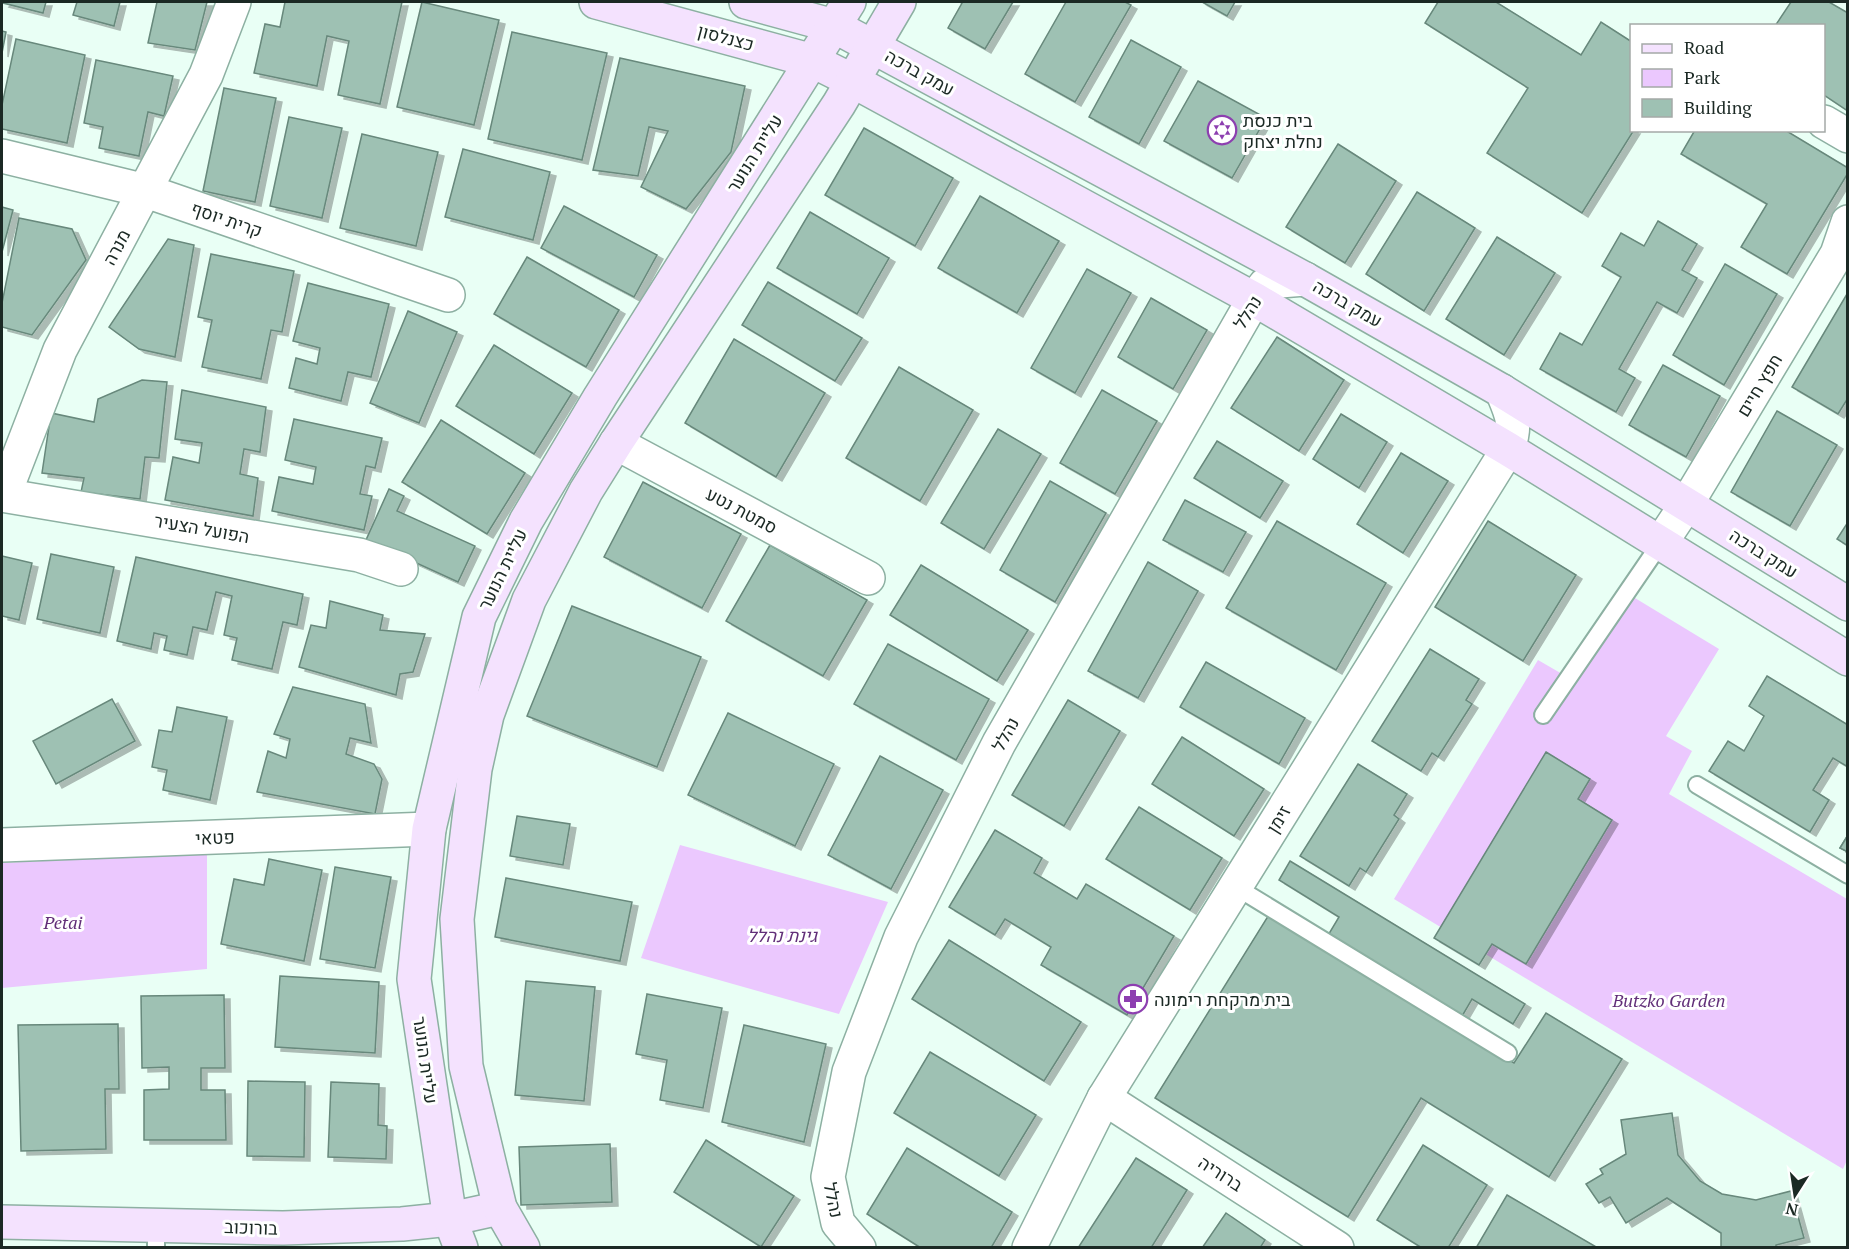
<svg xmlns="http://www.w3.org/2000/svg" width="1849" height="1249" font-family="'PT Serif',Heebo,serif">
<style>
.green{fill:#ebc8fe}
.building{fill:#9ec1b3;stroke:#67887b;stroke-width:1.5;filter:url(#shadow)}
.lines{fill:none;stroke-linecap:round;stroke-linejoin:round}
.lane-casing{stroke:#8db0a2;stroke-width:20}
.street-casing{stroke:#8db0a2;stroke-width:36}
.secondary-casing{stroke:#8db0a2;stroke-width:36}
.lane{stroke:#fff;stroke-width:16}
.street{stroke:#fff;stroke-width:33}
.secondary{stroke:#f4e2fe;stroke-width:33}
.labels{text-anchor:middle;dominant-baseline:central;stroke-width:6;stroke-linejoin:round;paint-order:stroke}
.street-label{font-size:18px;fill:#1b2924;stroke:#fff}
.poi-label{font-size:18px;fill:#1b2924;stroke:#fff;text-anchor:start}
.park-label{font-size:18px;font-style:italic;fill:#622f79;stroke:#fff}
</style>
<defs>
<filter id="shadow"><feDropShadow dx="6" dy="4" stdDeviation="0" flood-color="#0004"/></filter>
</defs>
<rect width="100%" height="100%" fill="#e9fff5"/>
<!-- green -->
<g class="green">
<polygon points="1630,595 1719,649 1666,736 1692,751 1669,794 1847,899 1847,1160 1843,1169 1394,899 1538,660 1576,682"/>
<polygon points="680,845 888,902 839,1014 641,958"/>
<polygon points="207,853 207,969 2,988 2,863"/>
</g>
<!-- building -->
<g class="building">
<polygon points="4,2 46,2 43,13 3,3"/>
<polygon points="77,2 120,2 114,26 73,15"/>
<polygon points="157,2 207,2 195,50 148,43"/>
<polygon points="285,2 402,2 380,104 338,95 349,41 327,36 317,86 254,73 265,24 280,27"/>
<polygon points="422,2 499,20 474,125 397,107"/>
<polygon points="960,2 1013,2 985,49 948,28 962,3"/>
<polygon points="1066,2 1125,2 1131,5 1075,102 1025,74"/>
<polygon points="1202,2 1235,2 1227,16"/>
<polygon points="1438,2 1496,2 1581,55 1601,22 1632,42 1632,130 1634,130 1582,213 1487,153 1528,88 1425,23"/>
<polygon points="1791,2 1829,2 1848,13 1848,111 1824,95 1824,26 1775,26"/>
<polygon points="2,31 6,32 2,53"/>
<polygon points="512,32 607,53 582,160 488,139"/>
<polygon points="16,39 85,55 67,143 2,129 2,105"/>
<polygon points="1131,40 1181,67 1139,144 1089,117"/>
<polygon points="620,58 745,86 731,152 686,209 641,187 668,131 649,127 638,176 593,170"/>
<polygon points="96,60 173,76 164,116 148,112 139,156 99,148 103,127 84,123"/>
<polygon points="1198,81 1266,118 1232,178 1164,141"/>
<polygon points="224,88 276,98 255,202 203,191"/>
<polygon points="289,117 342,128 322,218 270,206"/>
<polygon points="864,128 953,178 915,246 825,195"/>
<polygon points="1695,130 1785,130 1848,168 1848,173 1787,274 1741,247 1767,204 1681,154"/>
<polygon points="362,134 438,152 416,246 340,228"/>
<polygon points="1338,144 1396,181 1345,263 1286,227"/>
<polygon points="463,149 550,172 533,240 445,217"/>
<polygon points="1417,192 1475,228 1424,311 1366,274"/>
<polygon points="980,196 1059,241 1017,313 938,268"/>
<polygon points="564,206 657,255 634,297 541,248"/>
<polygon points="2,207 13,210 2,252"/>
<polygon points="810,212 889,258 857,314 777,268"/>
<polygon points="19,218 72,229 86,260 32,335 2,327 2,303"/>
<polygon points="1658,221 1697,244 1682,270 1697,278 1677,313 1657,302 1619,369 1635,378 1616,412 1540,369 1560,333 1582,345 1621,277 1602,266 1621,233 1644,246"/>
<polygon points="1497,237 1555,273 1504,355 1446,319"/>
<polygon points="168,239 194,245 175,357 139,349 109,327"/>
<polygon points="211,254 294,271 282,332 271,330 261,379 202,367 212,320 198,317"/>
<polygon points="527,257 619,310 586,367 494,314"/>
<polygon points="1725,264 1777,294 1724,385 1673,355"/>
<polygon points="1087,269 1131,293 1075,393 1031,368"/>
<polygon points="768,282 862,338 835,381 742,325"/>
<polygon points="308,283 389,304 371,377 348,372 341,401 289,388 296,358 317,364 320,348 293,341"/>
<polygon points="1847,294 1848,398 1838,414 1792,387"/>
<polygon points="1151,298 1207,330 1173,389 1118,357"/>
<polygon points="408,311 457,332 419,423 370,403"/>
<polygon points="1277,337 1344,380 1299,451 1231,408"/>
<polygon points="734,339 825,393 776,477 685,423"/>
<polygon points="494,345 572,393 534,454 456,406"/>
<polygon points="1663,365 1720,396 1686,457 1629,425"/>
<polygon points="899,367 973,410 920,501 846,458"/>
<polygon points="142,380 167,382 159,458 145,457 140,499 81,492 84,478 42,473 51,413 94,422 98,399"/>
<polygon points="182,390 266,407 260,452 244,449 240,474 258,478 253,516 165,500 173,457 199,463 202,443 175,439"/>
<polygon points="1102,390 1157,421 1115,494 1060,463"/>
<polygon points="1777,411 1837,445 1790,526 1731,492"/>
<polygon points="1341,414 1387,442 1359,488 1313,459"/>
<polygon points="294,419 382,438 375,468 366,466 360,494 372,496 364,530 272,511 279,477 313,484 316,467 285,460"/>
<polygon points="441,420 525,473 487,534 402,482"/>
<polygon points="998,429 1041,454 984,549 941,523"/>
<polygon points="1217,441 1283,481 1260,518 1194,478"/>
<polygon points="1401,453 1448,481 1403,553 1357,524"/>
<polygon points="1050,481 1106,513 1055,602 1000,570"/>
<polygon points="643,482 741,534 702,608 604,557"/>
<polygon points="389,489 404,496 397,511 475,546 458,582 366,540"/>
<polygon points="1185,500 1246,532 1223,572 1163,540"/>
<polygon points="1277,521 1386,583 1336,670 1226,608"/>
<polygon points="1488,521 1576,575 1523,661 1435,607"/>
<polygon points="1848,522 1848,546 1837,539"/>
<polygon points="770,545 867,600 823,676 726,621"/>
<polygon points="51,554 114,567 100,633 37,619"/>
<polygon points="2,556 32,563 19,620 2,616"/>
<polygon points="136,557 303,594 297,625 283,622 272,669 232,660 237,638 224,635 232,596 216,592 207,630 193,627 187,655 164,650 167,636 154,633 151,649 117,641"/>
<polygon points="1148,562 1198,591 1138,698 1088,671"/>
<polygon points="921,565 1028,630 997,681 890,615"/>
<polygon points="330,601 383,615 380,630 425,634 413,672 400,674 396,695 299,667 311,625 326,628"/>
<polygon points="572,606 701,657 657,767 527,716"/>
<polygon points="888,644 989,699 956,760 854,704"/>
<polygon points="1430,649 1479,679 1466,700 1472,704 1438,757 1432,753 1421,771 1372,741"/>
<polygon points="1206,662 1305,718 1279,764 1180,707"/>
<polygon points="1767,676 1848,725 1848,767 1833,758 1813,790 1829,800 1810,832 1709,771 1728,741 1744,751 1764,716 1749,706"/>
<polygon points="293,687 365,704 371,743 350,738 346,754 374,764 382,779 375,814 257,792 268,751 286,758 290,739 274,734"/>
<polygon points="112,699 135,741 56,784 33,741"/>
<polygon points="1068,700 1120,731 1064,826 1012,795"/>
<polygon points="177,707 227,717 210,800 163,790 167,770 152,767 159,730 172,732"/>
<polygon points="728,713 834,764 795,846 688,795"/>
<polygon points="1182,737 1264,789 1234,836 1152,784"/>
<polygon points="1546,752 1590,779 1578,799 1612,820 1526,964 1492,944 1479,965 1434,938"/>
<polygon points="880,756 943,790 891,889 828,855"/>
<polygon points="1358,764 1407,794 1394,815 1399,819 1366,872 1360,868 1349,886 1300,856"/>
<polygon points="1139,807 1222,858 1190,910 1106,859"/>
<polygon points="517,816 570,824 563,865 510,856"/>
<polygon points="995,830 1042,858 1034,873 1077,899 1086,884 1174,936 1127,1015 1041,965 1051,947 1005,919 995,935 949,907"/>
<polygon points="1848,835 1848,852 1840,848"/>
<polygon points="1848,835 1848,852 1840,848"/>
<polygon points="269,859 322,870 304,961 221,944 234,879 264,885"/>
<polygon points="1290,861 1525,1004 1513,1024 1472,999 1461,1018 1327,937 1339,917 1279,880"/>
<polygon points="335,867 391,877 375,968 320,959"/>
<polygon points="506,878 632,902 620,961 495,937"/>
<polygon points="1270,913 1514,1063 1546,1013 1622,1059 1549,1177 1421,1098 1348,1217 1155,1098"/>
<polygon points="949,940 1081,1022 1044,1081 912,999"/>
<polygon points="280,976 379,982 375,1053 275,1047"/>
<polygon points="526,981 595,987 584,1101 515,1095"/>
<polygon points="647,994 722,1008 703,1108 660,1100 667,1060 636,1054"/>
<polygon points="224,995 225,1068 201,1068 201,1090 225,1090 226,1140 144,1140 144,1090 169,1089 169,1067 142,1068 141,996"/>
<polygon points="118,1024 119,1089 105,1089 106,1149 21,1151 18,1025"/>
<polygon points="744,1025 826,1044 804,1142 722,1122"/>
<polygon points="930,1052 1036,1115 999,1176 894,1113"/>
<polygon points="248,1081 305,1082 304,1157 247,1156"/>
<polygon points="331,1082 379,1084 378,1125 387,1126 386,1159 328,1157"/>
<polygon points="1672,1113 1678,1155 1700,1181 1722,1194 1756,1200 1791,1191 1804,1238 1776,1245 1776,1248 1721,1248 1721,1233 1667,1198 1626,1223 1610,1197 1599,1203 1586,1184 1603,1174 1600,1169 1626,1154 1621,1120"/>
<polygon points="706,1140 794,1196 761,1247 674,1192"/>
<polygon points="610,1144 612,1202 521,1205 519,1147"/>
<polygon points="1423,1145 1487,1185 1448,1248 1422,1248 1377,1220"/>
<polygon points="907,1148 1012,1212 991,1248 921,1248 867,1214"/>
<polygon points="1136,1158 1187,1190 1151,1248 1078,1248"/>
<polygon points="1507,1195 1598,1248 1476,1248"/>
<polygon points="1226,1213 1265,1240 1260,1248 1202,1248"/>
</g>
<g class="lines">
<!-- lane casing -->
<g class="lane-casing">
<g id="lane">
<polyline points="1543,715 1660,544"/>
<polyline points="1697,785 1848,875"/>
<polyline points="1236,887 1508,1053"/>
<polyline points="156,1248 156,1224"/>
</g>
</g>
<!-- street casing -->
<g class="street-casing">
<g id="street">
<polyline points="1824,122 1848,136"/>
<polyline points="2,156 146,191 448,295"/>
<polyline points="616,443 868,578"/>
<polyline points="2,495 359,555 401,569"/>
<polyline points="4,495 60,350 206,75 234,2"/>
<polyline points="1660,544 1686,505 1837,254 1848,222"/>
<polyline points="2,845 429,829"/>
<polyline points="1104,1098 1337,1248"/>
<polyline points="859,1248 838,1223 828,1177 849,1072 901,937 999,743 1254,299 1265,285 1280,281 1305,279"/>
<path d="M 1029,1248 L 1104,1098 L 1508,449 C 1517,424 1512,415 1502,391"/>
</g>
</g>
<!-- secondary casing -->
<g class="secondary-casing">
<g id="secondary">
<polyline points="596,2 813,61 853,81 1254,299 1508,449 1848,659"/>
<polyline points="746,2 834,26 1305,279 1502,391 1848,604"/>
<polyline points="2,1222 283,1228 402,1224 450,1219 500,1208"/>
<polyline points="461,1248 450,1219 414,979 429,829 479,617 526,521 600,397 849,2"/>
<polyline points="523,1248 500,1208 466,1066 457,919 475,769 487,715 529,600 586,491 616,443 839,104 899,2"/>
</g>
</g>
<!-- lane -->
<use href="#lane" class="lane"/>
<!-- street -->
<use href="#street" class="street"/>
<!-- secondary -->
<use href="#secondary" class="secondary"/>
</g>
<!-- icons -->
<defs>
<g id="synagogue-ring" transform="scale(1.5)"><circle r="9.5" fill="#fff" stroke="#8d3fb0" stroke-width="1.5"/><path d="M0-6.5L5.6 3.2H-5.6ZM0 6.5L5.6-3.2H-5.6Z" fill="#8d3fb0"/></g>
<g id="pharmacy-ring" transform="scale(1.5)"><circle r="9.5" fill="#fff" stroke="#8d3fb0" stroke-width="1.5"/><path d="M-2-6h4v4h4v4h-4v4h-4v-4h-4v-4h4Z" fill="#8d3fb0"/></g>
</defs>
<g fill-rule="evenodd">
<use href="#synagogue-ring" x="1222" y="130"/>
<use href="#pharmacy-ring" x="1133" y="999"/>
</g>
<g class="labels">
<!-- street labels -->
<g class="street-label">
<text transform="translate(726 37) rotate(15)">כצנלסון</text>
<text transform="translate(920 72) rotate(29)">עמק ברכה</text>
<text transform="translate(754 153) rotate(-58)">עליית הנוער</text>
<text transform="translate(227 219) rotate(19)">קרית יוסף</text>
<text transform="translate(116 247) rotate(-62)">מנרה</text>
<text transform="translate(1348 303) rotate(30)">עמק ברכה</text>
<text transform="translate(1247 312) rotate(-58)">נהלל</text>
<text transform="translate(1759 385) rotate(-59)">חפץ חיים</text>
<text transform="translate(742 510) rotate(28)">סמטת נטע</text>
<text transform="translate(202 528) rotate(10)">הפועל הצעיר</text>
<text transform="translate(1764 553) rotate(32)">עמק ברכה</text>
<text transform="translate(502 569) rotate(-64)">עליית הנוער</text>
<text transform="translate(1005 734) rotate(-61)">נהלל</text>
<text transform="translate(1278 819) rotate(-58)">זימן</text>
<text transform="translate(215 837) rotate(-2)">פטאי</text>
<text transform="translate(426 1060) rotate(82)">עליית הנוער</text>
<text transform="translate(1221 1173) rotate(33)">ברוריה</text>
<text transform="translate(834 1200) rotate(78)">נהלל</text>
<text transform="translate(251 1227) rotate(2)">בורוכוב</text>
</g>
<!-- poi labels -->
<g class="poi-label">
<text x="1243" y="120">בית כנסת<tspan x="1243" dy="21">נחלת יצחק</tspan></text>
<text x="1154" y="999">בית מרקחת רימונה</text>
</g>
<!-- park labels -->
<g class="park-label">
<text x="63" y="922">Petai</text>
<text x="782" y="935">גינת נהלל</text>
<text x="1669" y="1000">Butzko Garden</text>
</g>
</g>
<!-- border -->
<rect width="1849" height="1249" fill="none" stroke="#1b2924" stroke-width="6"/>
<!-- legend -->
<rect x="1630" y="24" width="195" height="108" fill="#ffffff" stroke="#a4a9a7" stroke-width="1.5"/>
<rect x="1642" y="44" width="30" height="9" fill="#f4e2fe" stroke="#a4a9a7" stroke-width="1.5"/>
<text x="1684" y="54" font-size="18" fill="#1b2924">Road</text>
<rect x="1642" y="69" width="30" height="18" fill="#ebc8fe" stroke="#a4a9a7" stroke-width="1.5"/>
<text x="1684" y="84" font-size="18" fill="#1b2924">Park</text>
<rect x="1642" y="99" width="30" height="18" fill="#9ec1b3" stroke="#a4a9a7" stroke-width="1.5"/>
<text x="1684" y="114" font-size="18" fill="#1b2924">Building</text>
<!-- north arrow -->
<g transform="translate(1795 1195) rotate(192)" stroke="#ffffff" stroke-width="4.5" paint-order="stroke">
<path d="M0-4.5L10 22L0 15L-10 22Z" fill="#1b2924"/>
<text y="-9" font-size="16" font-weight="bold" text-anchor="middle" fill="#1b2924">N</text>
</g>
</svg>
